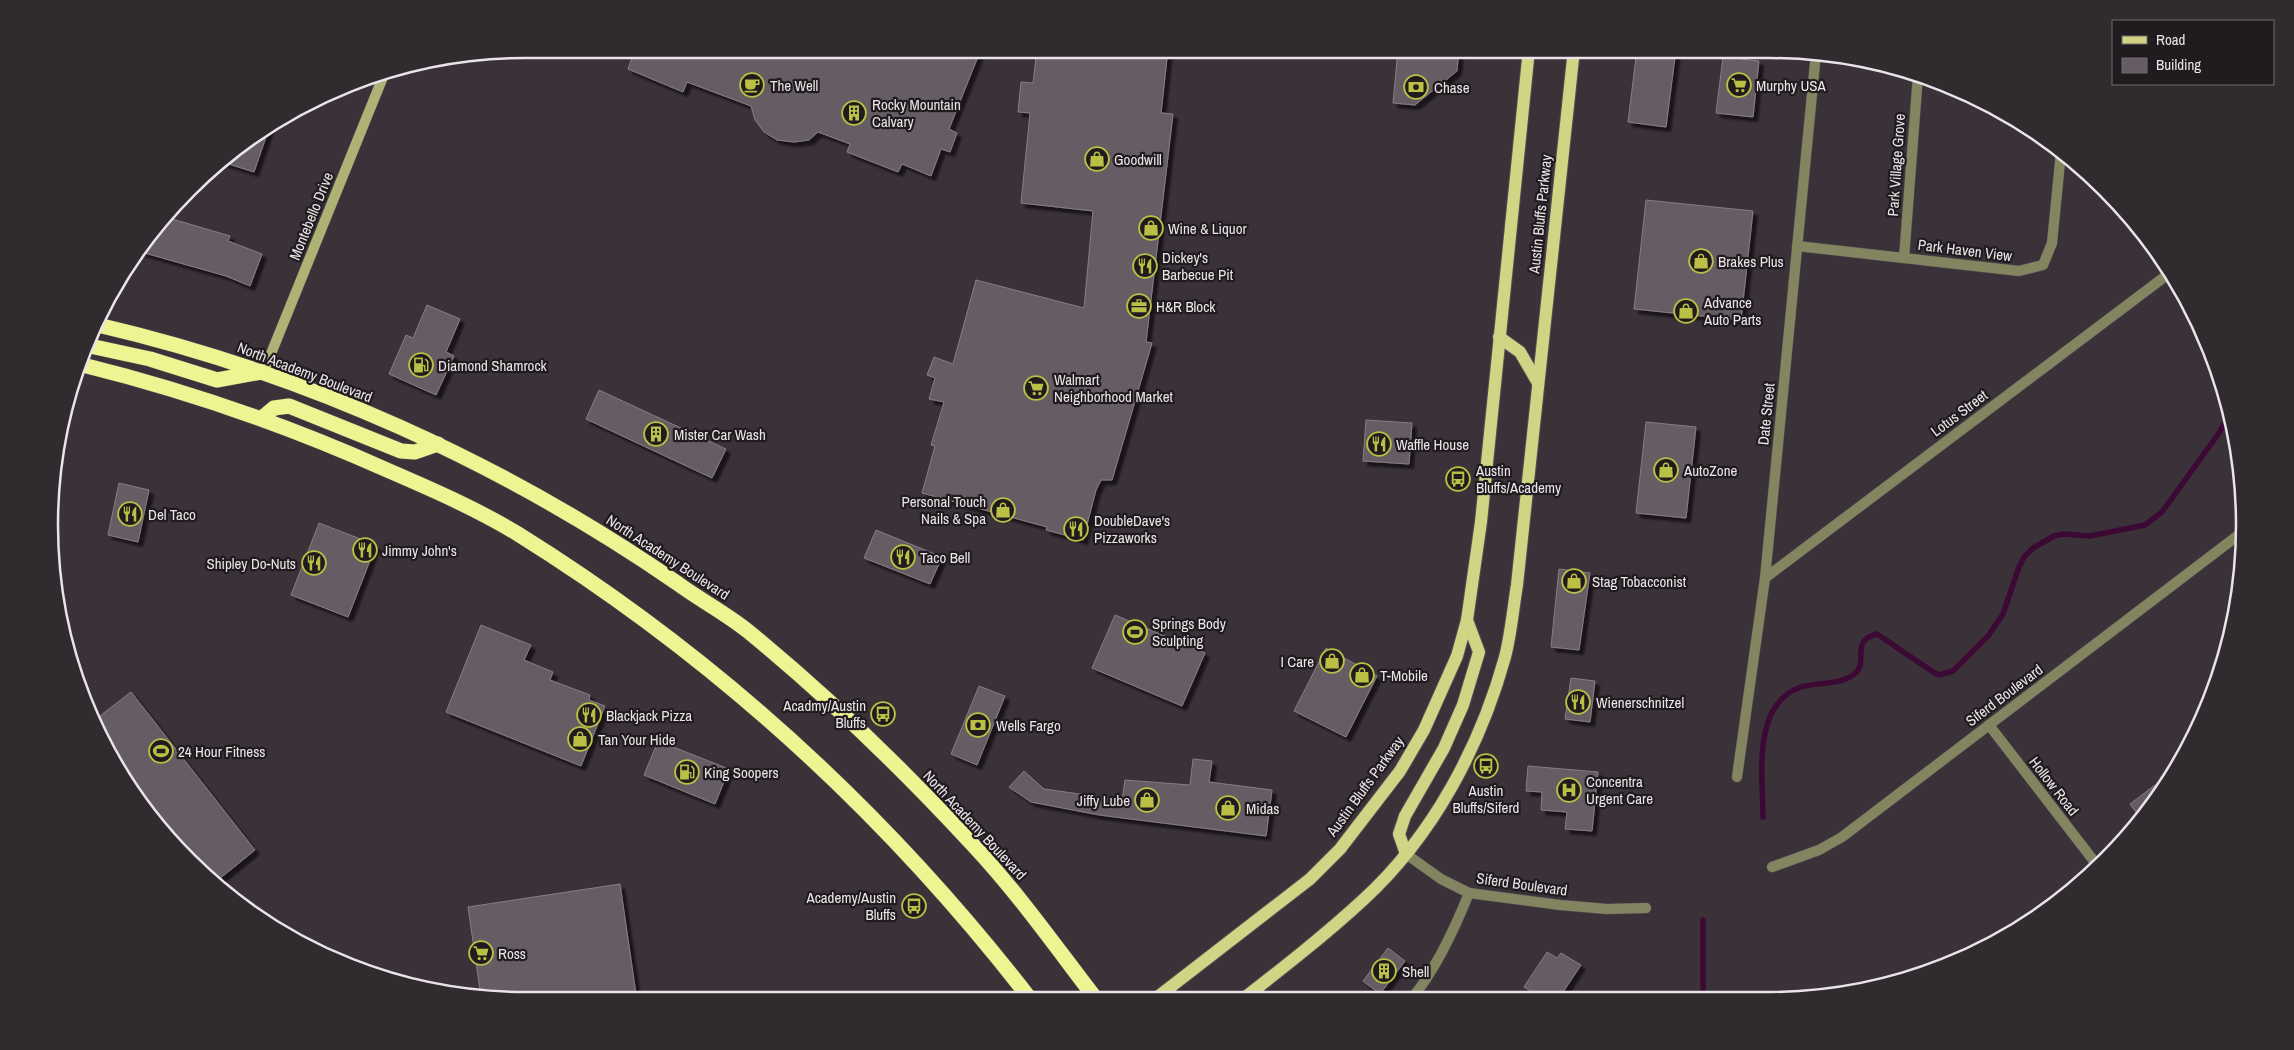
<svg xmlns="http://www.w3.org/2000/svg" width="2294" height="1050" font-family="'Archivo Narrow',sans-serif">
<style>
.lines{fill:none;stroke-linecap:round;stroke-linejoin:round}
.stream{stroke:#3c0834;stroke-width:5.5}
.building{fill:#665c63;stroke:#887d85;filter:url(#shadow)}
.street-casing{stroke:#574e55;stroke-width:11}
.secondary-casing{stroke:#574e55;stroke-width:11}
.primary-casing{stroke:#574e55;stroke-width:14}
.highway-casing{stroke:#574e55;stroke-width:16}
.street{stroke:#82855f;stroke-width:10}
.secondary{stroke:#aeb274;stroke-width:10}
.primary{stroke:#d0d484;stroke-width:12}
.highway{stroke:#eef492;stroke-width:15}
.labels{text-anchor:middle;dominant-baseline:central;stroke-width:4.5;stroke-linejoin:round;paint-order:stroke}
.poi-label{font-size:15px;fill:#eae4e9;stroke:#201b1e;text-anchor:start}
.street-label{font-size:15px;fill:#eae4e9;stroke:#201b1e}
.rim{fill:none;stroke:#eae4e9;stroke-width:2.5}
</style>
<defs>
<filter id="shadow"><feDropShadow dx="4.5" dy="4.5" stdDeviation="1" flood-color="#0009"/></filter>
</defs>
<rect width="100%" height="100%" fill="#3b3239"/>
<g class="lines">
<!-- stream -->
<g class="stream">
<path d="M 1763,817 C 1763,777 1751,704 1801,687 C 1818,682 1839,685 1853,675 C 1871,663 1848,641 1877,634 L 1933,672 L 1939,675 L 1953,671 L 1988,636 L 2003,614 L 2019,567 L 2024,557 L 2033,548 L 2054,536 L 2063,534 L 2090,536 L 2145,525 L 2162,512 L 2219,433 L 2230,413"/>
<polyline points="1703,998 1703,920"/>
</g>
</g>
<!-- building -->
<g class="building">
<polygon points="635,49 981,49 949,129 957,133 950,152 941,149 931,176 902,164 898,172 847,152 850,144 818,132 809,140 794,142 777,140 764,132 755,120 751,106 687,82 683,92 628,69"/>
<polygon points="1037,49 1067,49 1122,54 1122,49 1168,49 1161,113 1173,114 1146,342 1152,343 1112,480 1101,480 1096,490 1083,540 1046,530 1047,527 922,493 935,446 931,445 944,402 929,399 935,378 927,375 934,357 953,364 976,280 1084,308 1093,211 1021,203 1030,113 1018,112 1021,82 1033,83"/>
<polygon points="1398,49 1459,49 1457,71 1415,105 1393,103"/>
<polygon points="1637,49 1676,49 1666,127 1628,122"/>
<polygon points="1723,57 1759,61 1753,117 1716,113"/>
<polygon points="270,125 254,172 219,161"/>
<polygon points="1646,200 1753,211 1741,320 1634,309"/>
<polygon points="169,218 230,236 228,241 262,254 250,286 226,276 141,252"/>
<polygon points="427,305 460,319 446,352 454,356 436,395 389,374 406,335 413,338"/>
<polygon points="599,390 726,449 712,478 586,419"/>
<polygon points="1366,420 1412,423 1409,464 1363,461"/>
<polygon points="1646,422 1696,427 1686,518 1636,513"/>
<polygon points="119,483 149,490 138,542 108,535"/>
<polygon points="319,523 376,545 348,617 291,595"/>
<polygon points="876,530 942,557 930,584 864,558"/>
<polygon points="1559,569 1590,573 1579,650 1551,647"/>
<polygon points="1115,615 1205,653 1182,706 1092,668"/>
<polygon points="481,625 531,645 524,660 553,672 550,680 590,695 589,700 605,706 581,766 446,712"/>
<polygon points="1326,648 1377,676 1346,737 1294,711"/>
<polygon points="1571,678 1595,681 1590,722 1565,719"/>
<polygon points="979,686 1005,696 977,765 951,754"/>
<polygon points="131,692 255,850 213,884 112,763 96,719"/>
<polygon points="658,741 729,769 715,804 644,775"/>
<polygon points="1193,759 1212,761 1209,782 1272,790 1266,836 1099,815 1031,802 1009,787 1024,771 1044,789 1122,800 1125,780 1190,785"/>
<polygon points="1528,766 1598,772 1592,831 1565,829 1567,812 1541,810 1542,792 1526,791"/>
<polygon points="2171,773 2147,815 2142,820 2130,804"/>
<polygon points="620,884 637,1001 525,1001 481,997 468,907"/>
<polygon points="1388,948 1405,961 1380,994 1363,981"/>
<polygon points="1547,952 1557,958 1561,953 1581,965 1559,998 1542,998 1524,987"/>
</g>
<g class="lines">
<!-- street casing -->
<g class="street-casing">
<g id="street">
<polyline points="1797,246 2019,271 2043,265 2052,243 2061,152"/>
<polyline points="1904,258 1918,75"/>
<polyline points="1765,578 2171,272"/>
<polyline points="1989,725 2097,865"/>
<polyline points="1737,777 1765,578 1816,53"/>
<polyline points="1406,854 1441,879 1469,893 1560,905 1607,909 1646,908"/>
<polyline points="1772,867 1819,850 1842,837 2245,530"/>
<path d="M 1412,998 C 1437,968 1455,928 1469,893"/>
</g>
</g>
<!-- secondary casing -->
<g class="secondary-casing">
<polyline id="secondary" points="264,371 385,72"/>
</g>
<!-- primary casing -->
<g class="primary-casing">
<g id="primary">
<polyline points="1499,337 1520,352 1538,383"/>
<polyline points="1406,854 1399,834 1405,816 1444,748 1463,705 1479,652 1467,620"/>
<polyline points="1155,999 1310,879 1340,849 1400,771 1424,730 1457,656 1467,620 1481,522 1529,49"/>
<path d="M 1243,999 C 1284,967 1325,935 1363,900 C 1433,836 1480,747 1505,657 C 1511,634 1513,609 1517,585 L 1574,49"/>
</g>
</g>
<!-- highway casing -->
<g class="highway-casing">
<g id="highway">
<path d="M 98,325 C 305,373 503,463 677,583 C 700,600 727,614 749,632 C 828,697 903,769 973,845 C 1018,893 1056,947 1096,999"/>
<polyline points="90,346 150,359 217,380 261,372"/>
<path d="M 83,365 C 188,391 289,426 387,470 C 431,489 477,509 518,534 C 717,658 888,815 1031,1000"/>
<polyline points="262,418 274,408 289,406 401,451 415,452 438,444"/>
</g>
</g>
<!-- street -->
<use href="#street" class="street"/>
<!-- secondary -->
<use href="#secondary" class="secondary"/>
<!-- primary -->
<use href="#primary" class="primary"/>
<!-- highway -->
<use href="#highway" class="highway"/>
</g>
<!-- icons -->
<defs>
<g id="cafe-ring" transform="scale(1.25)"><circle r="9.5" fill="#201b1e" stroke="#bbc044" stroke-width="1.5"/><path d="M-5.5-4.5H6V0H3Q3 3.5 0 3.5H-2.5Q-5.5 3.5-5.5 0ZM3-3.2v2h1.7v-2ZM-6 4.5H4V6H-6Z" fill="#bbc044"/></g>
<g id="supermarket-ring" transform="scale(1.25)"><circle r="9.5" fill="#201b1e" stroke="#bbc044" stroke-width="1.5"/><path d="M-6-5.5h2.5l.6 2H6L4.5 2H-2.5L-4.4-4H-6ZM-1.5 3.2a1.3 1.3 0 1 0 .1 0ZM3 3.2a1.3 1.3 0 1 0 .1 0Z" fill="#bbc044"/></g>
<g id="bank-ring" transform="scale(1.25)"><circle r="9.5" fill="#201b1e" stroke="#bbc044" stroke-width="1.5"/><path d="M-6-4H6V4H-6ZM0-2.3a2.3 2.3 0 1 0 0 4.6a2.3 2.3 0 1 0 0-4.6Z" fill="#bbc044"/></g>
<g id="building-ring" transform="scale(1.25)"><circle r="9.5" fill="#201b1e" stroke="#bbc044" stroke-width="1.5"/><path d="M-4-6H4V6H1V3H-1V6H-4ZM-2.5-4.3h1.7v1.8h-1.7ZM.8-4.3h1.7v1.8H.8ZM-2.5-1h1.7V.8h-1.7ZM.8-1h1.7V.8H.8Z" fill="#bbc044"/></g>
<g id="shop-ring" transform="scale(1.25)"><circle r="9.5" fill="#201b1e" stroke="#bbc044" stroke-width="1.5"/><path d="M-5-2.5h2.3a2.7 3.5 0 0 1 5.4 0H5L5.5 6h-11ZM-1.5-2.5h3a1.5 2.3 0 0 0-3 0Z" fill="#bbc044"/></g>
<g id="restaurant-ring" transform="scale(1.25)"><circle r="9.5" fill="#201b1e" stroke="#bbc044" stroke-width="1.5"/><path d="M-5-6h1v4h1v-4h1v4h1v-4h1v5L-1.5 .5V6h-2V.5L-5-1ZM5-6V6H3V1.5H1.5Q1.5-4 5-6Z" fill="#bbc044"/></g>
<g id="office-ring" transform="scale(1.25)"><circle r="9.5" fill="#201b1e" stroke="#bbc044" stroke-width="1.5"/><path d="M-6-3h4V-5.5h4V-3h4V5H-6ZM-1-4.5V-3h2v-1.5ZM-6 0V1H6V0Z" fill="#bbc044"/></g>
<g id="fuel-ring" transform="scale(1.25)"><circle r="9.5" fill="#201b1e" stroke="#bbc044" stroke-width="1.5"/><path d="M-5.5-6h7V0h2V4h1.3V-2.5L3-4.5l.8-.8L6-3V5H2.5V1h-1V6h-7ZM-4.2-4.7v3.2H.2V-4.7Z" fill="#bbc044"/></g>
<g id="bus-ring" transform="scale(1.25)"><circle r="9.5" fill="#201b1e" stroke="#bbc044" stroke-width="1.5"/><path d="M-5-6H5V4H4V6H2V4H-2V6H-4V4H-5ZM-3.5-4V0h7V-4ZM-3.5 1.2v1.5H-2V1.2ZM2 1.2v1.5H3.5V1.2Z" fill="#bbc044"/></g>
<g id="stadium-ring" transform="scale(1.25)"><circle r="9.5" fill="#201b1e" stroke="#bbc044" stroke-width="1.5"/><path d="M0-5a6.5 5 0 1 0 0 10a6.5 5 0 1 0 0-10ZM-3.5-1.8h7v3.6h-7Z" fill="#bbc044"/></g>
<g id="hospital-ring" transform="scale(1.25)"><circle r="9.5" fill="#201b1e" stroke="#bbc044" stroke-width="1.5"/><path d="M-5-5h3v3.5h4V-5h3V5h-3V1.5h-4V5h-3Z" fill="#bbc044"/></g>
</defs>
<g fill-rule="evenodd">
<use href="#cafe-ring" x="752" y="85"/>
<use href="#supermarket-ring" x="1739" y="85"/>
<use href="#bank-ring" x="1416" y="87"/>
<use href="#building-ring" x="854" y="113"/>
<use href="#shop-ring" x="1097" y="159"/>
<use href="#shop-ring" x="1151" y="228"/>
<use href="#shop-ring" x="1701" y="261"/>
<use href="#restaurant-ring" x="1145" y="266"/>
<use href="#office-ring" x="1139" y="306"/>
<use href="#shop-ring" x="1686" y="311"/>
<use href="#fuel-ring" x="421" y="365"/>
<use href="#supermarket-ring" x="1036" y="388"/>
<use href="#building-ring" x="656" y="434"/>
<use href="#restaurant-ring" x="1379" y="444"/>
<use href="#shop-ring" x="1666" y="470"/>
<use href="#bus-ring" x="1458" y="479"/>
<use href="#shop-ring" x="1003" y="510"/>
<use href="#restaurant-ring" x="130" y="514"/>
<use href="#restaurant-ring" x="1076" y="529"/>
<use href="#restaurant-ring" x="365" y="550"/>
<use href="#restaurant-ring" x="903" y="557"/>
<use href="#restaurant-ring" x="314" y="563"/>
<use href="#shop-ring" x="1574" y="581"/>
<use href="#stadium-ring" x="1135" y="632"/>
<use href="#shop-ring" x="1332" y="661"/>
<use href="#shop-ring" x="1362" y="675"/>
<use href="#restaurant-ring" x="1578" y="702"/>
<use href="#bus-ring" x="883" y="714"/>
<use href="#restaurant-ring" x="589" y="715"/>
<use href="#bank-ring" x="978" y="725"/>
<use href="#shop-ring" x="580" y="739"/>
<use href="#stadium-ring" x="161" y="751"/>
<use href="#bus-ring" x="1486" y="766"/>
<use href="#fuel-ring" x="687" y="772"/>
<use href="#hospital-ring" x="1569" y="790"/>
<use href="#shop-ring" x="1147" y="800"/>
<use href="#shop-ring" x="1228" y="808"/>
<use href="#bus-ring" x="914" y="906"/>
<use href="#supermarket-ring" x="481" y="953"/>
<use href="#building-ring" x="1384" y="971"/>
</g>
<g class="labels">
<!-- poi labels -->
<g class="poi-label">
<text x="770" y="85">The Well</text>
<text x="1756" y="85">Murphy USA</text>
<text x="1434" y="87">Chase</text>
<text x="872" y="104">Rocky Mountain<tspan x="872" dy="17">Calvary</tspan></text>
<text x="1114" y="159">Goodwill</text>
<text x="1168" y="228">Wine &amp; Liquor</text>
<text x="1162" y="257">Dickey's<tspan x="1162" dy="17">Barbecue Pit</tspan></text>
<text x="1718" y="261">Brakes Plus</text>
<text x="1704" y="302">Advance<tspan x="1704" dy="17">Auto Parts</tspan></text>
<text x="1156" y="306">H&amp;R Block</text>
<text x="438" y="365">Diamond Shamrock</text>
<text x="1054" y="379">Walmart<tspan x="1054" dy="17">Neighborhood Market</tspan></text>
<text x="674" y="434">Mister Car Wash</text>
<text x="1396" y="444">Waffle House</text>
<text x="1476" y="470">Austin<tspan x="1476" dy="17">Bluffs/Academy</tspan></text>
<text x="1684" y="470">AutoZone</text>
<text x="986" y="501" text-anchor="end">Personal Touch<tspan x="986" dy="17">Nails &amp; Spa</tspan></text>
<text x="148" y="514">Del Taco</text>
<text x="1094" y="520">DoubleDave's<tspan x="1094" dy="17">Pizzaworks</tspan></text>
<text x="382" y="550">Jimmy John's</text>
<text x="920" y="557">Taco Bell</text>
<text x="296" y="563" text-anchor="end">Shipley Do-Nuts</text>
<text x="1592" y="581">Stag Tobacconist</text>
<text x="1152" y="623">Springs Body<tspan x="1152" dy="17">Sculpting</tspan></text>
<text x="1314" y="661" text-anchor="end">I Care</text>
<text x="1380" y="675">T-Mobile</text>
<text x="1596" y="702">Wienerschnitzel</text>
<text x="866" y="705" text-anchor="end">Acadmy/Austin<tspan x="866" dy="17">Bluffs</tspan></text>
<text x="606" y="715">Blackjack Pizza</text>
<text x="996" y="725">Wells Fargo</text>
<text x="598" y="739">Tan Your Hide</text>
<text x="178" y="751">24 Hour Fitness</text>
<text x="704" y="772">King Soopers</text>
<text x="1586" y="781">Concentra<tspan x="1586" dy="17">Urgent Care</tspan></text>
<text x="1486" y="790" text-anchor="middle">Austin<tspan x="1486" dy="17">Bluffs/Siferd</tspan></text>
<text x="1130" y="800" text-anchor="end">Jiffy Lube</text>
<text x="1246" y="808">Midas</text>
<text x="896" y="897" text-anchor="end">Academy/Austin<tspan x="896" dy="17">Bluffs</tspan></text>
<text x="498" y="953">Ross</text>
<text x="1402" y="971">Shell</text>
</g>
<!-- street labels -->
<g class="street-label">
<text transform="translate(1896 165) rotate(-86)">Park Village Grove</text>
<text transform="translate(1540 214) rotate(-84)">Austin Bluffs Parkway</text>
<text transform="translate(311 216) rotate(-68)">Montebello Drive</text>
<text transform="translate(1965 250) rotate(7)">Park Haven View</text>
<text transform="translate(305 372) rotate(21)">North Academy Boulevard</text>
<text transform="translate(1959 413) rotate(-37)">Lotus Street</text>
<text transform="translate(1766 414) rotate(-84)">Date Street</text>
<text transform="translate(668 557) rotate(33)">North Academy Boulevard</text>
<text transform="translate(2004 695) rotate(-37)">Siferd Boulevard</text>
<text transform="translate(1365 786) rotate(-54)">Austin Bluffs Parkway</text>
<text transform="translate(2054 786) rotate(52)">Hollow Road</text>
<text transform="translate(975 825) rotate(47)">North Academy Boulevard</text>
<text transform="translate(1522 884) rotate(8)">Siferd Boulevard</text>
</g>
</g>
<!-- crop -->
<path d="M0 0H2294V1050H0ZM525 58H1769A467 467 0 0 1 2236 525V525A467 467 0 0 1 1769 992H525A467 467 0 0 1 58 525V525A467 467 0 0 1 525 58Z" fill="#302b2e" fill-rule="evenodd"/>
<path class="rim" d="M525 58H1769A467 467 0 0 1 2236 525V525A467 467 0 0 1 1769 992H525A467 467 0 0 1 58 525V525A467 467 0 0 1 525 58Z"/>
<!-- legend -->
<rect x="2112" y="20" width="162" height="65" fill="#201b1e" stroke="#716b6f"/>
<rect x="2122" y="36" width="25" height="8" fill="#d0d484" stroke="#716b6f"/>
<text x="2156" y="45" font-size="15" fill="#eae4e9">Road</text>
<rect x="2122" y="58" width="25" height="15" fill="#665c63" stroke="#716b6f"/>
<text x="2156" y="70" font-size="15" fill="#eae4e9">Building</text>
</svg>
